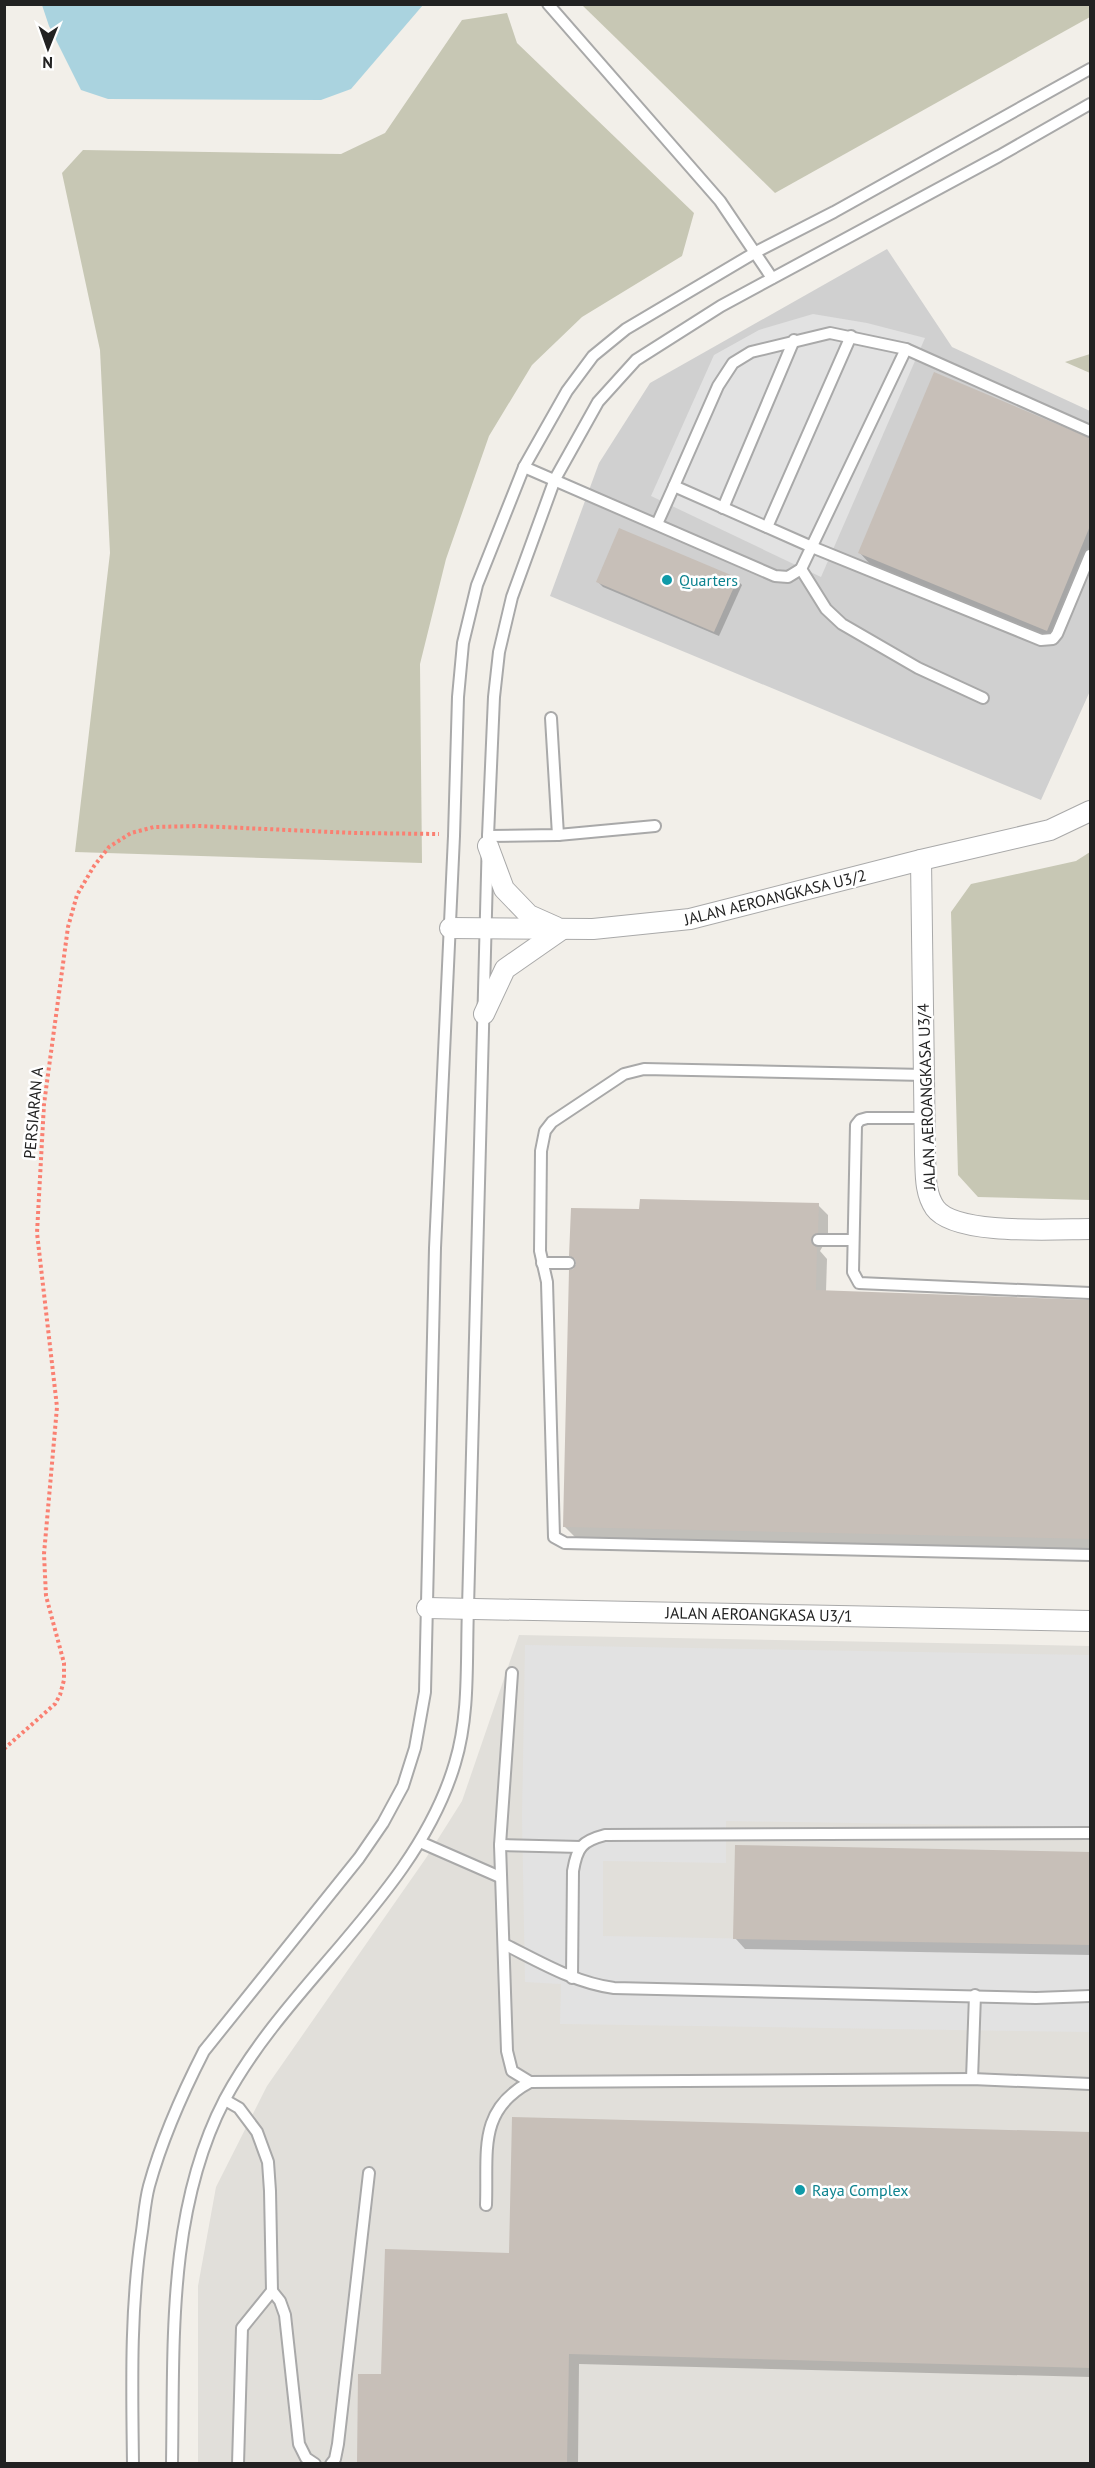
<svg xmlns="http://www.w3.org/2000/svg" width="1095" height="2468" font-family="'PT Sans',sans-serif">
<style>
.religious{fill:#d0d0d0}
.airport{fill:#e1dfda}
.construction{fill:#c7c7b4}
.parking{fill:#e2e2e2}
.water{fill:#aad3df}
.shadow{fill:#0003}
.building{fill:#c7bfb8}
.lines{fill:none;stroke-linecap:round;stroke-linejoin:round}
.lane-casing{stroke:#a9a9a9;stroke-width:14}
.street-casing{stroke:#a9a9a9;stroke-width:22}
.path{stroke:#fa8072;stroke-width:4;stroke-dasharray:3 3;stroke-linecap:butt}
.lane{stroke:#fff;stroke-width:10}
.street{stroke:#fff;stroke-width:20}
.culture-dot{fill:#0f9aa8;stroke:#fff;stroke-width:2}
.labels{text-anchor:middle;dominant-baseline:central;stroke-width:5;stroke-linejoin:round;paint-order:stroke}
.culture-label{font-size:16px;fill:#0d838f;stroke:#fff;text-anchor:start}
.street-label{font-size:16px;fill:#222;stroke:#fff}
</style>
<rect width="100%" height="100%" fill="#f2efe9"/>
<!-- religious -->
<polygon class="religious" points="887,249 952,347 1090,411 1090,691 1041,800 550,596 599,463 650,383"/>
<!-- airport -->
<polygon class="airport" points="519,1635 1090,1646 1090,2463 198,2464 198,2286 216,2187 267,2086 426,1858 462,1801"/>
<!-- construction -->
<g class="construction">
<polygon points="1090,4 1090,17 775,193 582,5"/>
<polygon points="507,13 517,43 694,213 682,256 582,317 532,365 489,436 446,559 420,664 422,863 75,852 110,553 100,350 62,173 83,150 341,154 385,133 462,20"/>
<polygon points="1090,354 1090,373 1065,362"/>
<polygon points="1090,852 1090,1200 978,1197 958,1175 951,912 971,884 1076,861"/>
</g>
<!-- parking -->
<g class="parking">
<polygon points="813,314 867,323 925,338 821,577 651,496 714,355 759,330"/>
<polygon points="525,1645 1090,1655 1090,1827 726,1821 726,1863 603,1861 603,1936 1090,1945 1090,2032 560,2024 561,1984 525,1982 522,1817"/>
</g>
<!-- water -->
<polygon class="water" points="42,5 42,4 423,5 351,89 321,100 108,99 81,90 49,26"/>
<!-- shadow -->
<g class="shadow">
<polygon points="1087,439 1090,439 1090,561 1057,641 870,564 860,553"/>
<polygon points="737,580 742,585 719,636 603,587 598,582"/>
<polygon points="818,1205 828,1215 828,1243 824,1244 820,1251 827,1259 826,1292 1090,1302 1090,1549 575,1537 564,1526 641,1211"/>
<polygon points="736,1847 1090,1853 1090,1955 745,1949 735,1938"/>
<polygon points="514,2118 1090,2133 1090,2377 579,2364 578,2464 358,2464 359,2376 383,2376 510,2254"/>
</g>
<!-- building -->
<g class="building">
<polygon points="934,372 1090,438 1090,526 1047,631 858,553"/>
<polygon points="619,528 738,578 714,632 596,582"/>
<polygon points="640,1199 819,1203 818,1233 814,1234 811,1239 812,1244 817,1247 816,1290 1090,1300 1090,1539 563,1527 569,1270 573,1269 576,1264 575,1259 569,1256 571,1208 639,1209"/>
<polygon points="735,1845 1090,1852 1090,1945 733,1939"/>
<polygon points="512,2117 1090,2132 1090,2368 569,2354 567,2463 357,2463 358,2374 381,2374 385,2249 509,2253"/>
</g>
<g class="lines">
<!-- lane casing -->
<g class="lane-casing">
<g id="lane">
<polyline points="548,4 720,201 772,278"/>
<polyline points="1090,431 906,349 830,333 751,352 733,363 718,386 674,486 812,547 1041,640 1053,639 1057,634 1090,555"/>
<polyline points="524,467 775,576 788,577 801,569 906,349"/>
<polyline points="723,508 794,340"/>
<polyline points="657,524 674,486"/>
<polyline points="767,527 851,336"/>
<polyline points="801,569 826,609 842,624 918,668 983,698"/>
<polyline points="551,718 558,835"/>
<polyline points="488,836 558,835 655,826"/>
<polyline points="924,1075 644,1069 624,1074 552,1122 545,1131 541,1151 540,1251 547,1282 554,1537 565,1543 1090,1555"/>
<polyline points="925,1118 867,1118 860,1120 856,1125 853,1272 859,1283 1090,1293"/>
<polyline points="818,1240 852,1240"/>
<polyline points="542,1263 569,1263"/>
<polyline points="512,1673 500,1845 507,2051 512,2071 530,2082 972,2079 1090,2084"/>
<polyline points="420,1842 500,1877"/>
<polyline points="500,1845 581,1847"/>
<path d="M 504,1944 C 540,1962 575,1983 614,1988 L 1036,1998 L 1090,1996"/>
<path d="M 572,1978 L 573,1871 C 577,1847 582,1841 605,1835 L 1090,1833"/>
<polyline points="972,2079 975,1995"/>
<polyline points="225,2100 239,2108 257,2132 268,2162 270,2191 272,2291 242,2328 238,2464"/>
<path d="M 486,2205 C 488,2152 477,2110 530,2082"/>
<polyline points="272,2291 280,2301 285,2315 299,2444 306,2458 315,2464"/>
<path d="M 133,2464 C 132,2386 130,2308 142,2231 C 144,2217 145,2201 149,2186 C 162,2139 182,2094 204,2051 L 359,1858 L 383,1823 L 403,1786 L 415,1748 L 425,1692 L 435,1248 L 454,836 L 458,697 L 463,643 L 477,585 L 524,467 L 567,391 L 593,356 L 626,329 L 756,252 L 834,212 L 1090,69"/>
<path d="M 172,2464 C 174,2342 167,2210 225,2099 C 288,1981 417,1893 455,1763 C 470,1714 466,1659 468,1608 L 488,836 L 494,697 L 499,652 L 512,597 L 555,479 L 598,402 L 636,360 L 721,306 L 999,156 L 1090,104"/>
<polyline points="331,2464 335,2459 338,2444 369,2173"/>
</g>
</g>
<!-- street casing -->
<g class="street-casing">
<g id="street">
<polyline points="488,846 504,889 529,915 556,927"/>
<path d="M 921,860 L 925,1154 C 926,1172 924,1192 935,1208 C 955,1236 1057,1229 1090,1229"/>
<polyline points="450,928 593,929 690,919 921,860 1050,830 1090,811"/>
<polyline points="484,1014 505,969 561,930"/>
<polyline points="427,1608 1090,1621"/>
</g>
</g>
<!-- path -->
<polyline class="path" points="4,1749 55,1704 60,1695 64,1680 64,1663 46,1596 44,1554 57,1407 37,1233 44,1104 68,927 77,895 94,866 109,847 131,833 154,827 199,826 354,833 439,834"/>
<!-- lane -->
<use href="#lane" class="lane"/>
<!-- street -->
<use href="#street" class="street"/>
</g>
<!-- markers -->
<g class="culture-dot">
<circle cx="667" cy="580" r="6"/>
<circle cx="800" cy="2190" r="6"/>
</g>
<g class="labels">
<!-- culture labels -->
<g class="culture-label">
<text x="679" y="580">Quarters</text>
<text x="812" y="2190">Raya Complex</text>
</g>
<!-- street labels -->
<g class="street-label">
<text transform="translate(775 897) rotate(-14)">JALAN AEROANGKASA U3/2</text>
<text transform="translate(926 1097) rotate(-92)">JALAN AEROANGKASA U3/4</text>
<text transform="translate(33 1113) rotate(-85)">PERSIARAN A</text>
<text transform="translate(759 1614) rotate(1)">JALAN AEROANGKASA U3/1</text>
</g>
</g>
<!-- border -->
<rect width="1095" height="2468" fill="none" stroke="#222222" stroke-width="12"/>
<!-- north arrow -->
<g transform="translate(48 48) rotate(181)" stroke="#ffffff" stroke-width="4.5" paint-order="stroke">
<path d="M0-4.5L10 22L0 15L-10 22Z" fill="#222222"/>
<text y="-9" font-size="16" font-weight="bold" text-anchor="middle" fill="#222222">N</text>
</g>
</svg>
